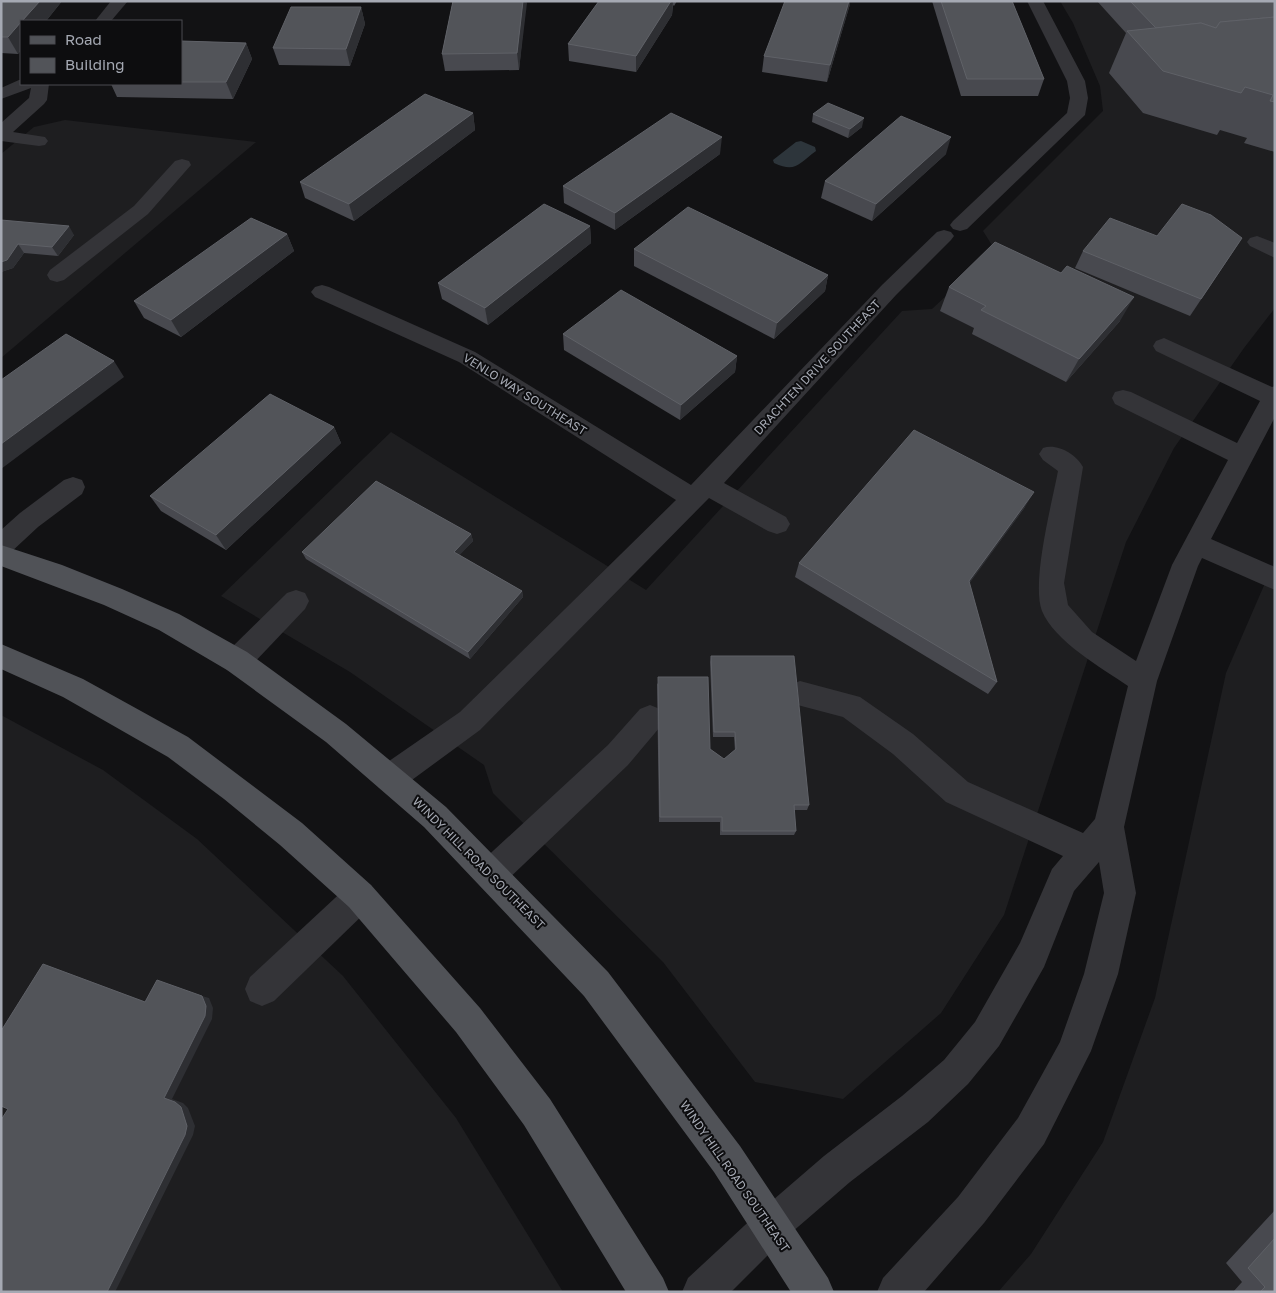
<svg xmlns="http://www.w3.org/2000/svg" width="1276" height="1293" font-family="'Golos Text',sans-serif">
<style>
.built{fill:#1e1e20}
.water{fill:#2d353b}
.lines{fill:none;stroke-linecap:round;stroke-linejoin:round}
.minor{fill:#343438;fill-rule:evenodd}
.major{fill:#505257;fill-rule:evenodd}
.wall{fill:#48494f}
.shaded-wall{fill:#2e2f33}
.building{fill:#525459;stroke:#5f6167}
.labels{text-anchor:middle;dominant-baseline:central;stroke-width:4;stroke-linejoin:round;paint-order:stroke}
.street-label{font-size:12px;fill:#a5a9b3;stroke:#0d0d0f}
</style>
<rect width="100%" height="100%" fill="#121214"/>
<!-- built -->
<g class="built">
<polygon points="1060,1 1275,1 1275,308 1244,348 1174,448 1126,542 1004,915 941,1013 843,1099 755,1082 663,962 493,793 484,765 350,672 221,596 391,432 646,590 902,311 932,309 995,250 983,231 1103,111 1100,86 1073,23"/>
<polygon points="65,120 256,142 1,358 1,154 34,127"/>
<polygon points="1275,560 1275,1292 998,1292 1031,1254 1103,1142 1155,998 1226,673"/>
<polygon points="1,715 103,770 197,839 343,976 456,1118 563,1292 1,1292"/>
</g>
<!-- water -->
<path class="water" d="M 801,141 L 815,147 L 816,151 C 798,164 796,173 774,163 L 773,160 L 796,142 Z"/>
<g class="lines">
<!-- minor -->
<g class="minor">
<polygon points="111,1 128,1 111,21 95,21"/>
<polygon points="1027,1 1043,1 1085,81 1088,98 1085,115 967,229 960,231 953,229 950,225 953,221 1067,113 1070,98 1067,81"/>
<polygon points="19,80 21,80 21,84 49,84 47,100 44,104 13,132 45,137 48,141 45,145 39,146 1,141 1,123 29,98 31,88 1,99 1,88"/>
<polygon points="182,159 189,161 191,165 148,214 64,280 57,282 50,280 47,275 50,270 134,206 175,161"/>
<polygon points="944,230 951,232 954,236 951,240 896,295 724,483 786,517 790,524 786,531 777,534 768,531 709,498 480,730 401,788 390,792 379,788 375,778 379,768 460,712 676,500 459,362 315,297 311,292 315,287 322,285 329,287 475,352 691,485 882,285 937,232"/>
<polygon points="1257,236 1275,243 1275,258 1250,246 1247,242 1250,238"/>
<path d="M 1164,338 L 1272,387 L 1275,386 L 1275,417 L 1211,539 L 1275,567 L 1275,590 L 1202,558 L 1198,566 L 1157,681 L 1124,827 L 1136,893 L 1118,974 L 1091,1051 L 1044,1144 L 984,1223 L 924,1292 L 877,1292 L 883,1278 L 958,1197 L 1018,1118 L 1060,1042 L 1084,974 L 1104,893 L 1099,862 L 1074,891 L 1044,967 L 999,1046 L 968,1084 L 928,1122 L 850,1182 L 784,1239 L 731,1292 L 682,1292 L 688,1278 L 758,1213 L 824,1156 L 902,1096 L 944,1060 L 975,1022 L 1020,943 L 1052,869 L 1063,856 L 946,802 L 893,754 L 843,717 L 790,703 L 786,694 L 790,685 L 800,681 L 860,697 L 913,734 L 968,782 L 1083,833 L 1095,819 L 1128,686 C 1102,668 1054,641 1042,611 C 1031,582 1052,503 1058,471 L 1043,460 L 1039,454 L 1043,448 C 1057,443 1076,454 1083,467 L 1064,583 L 1068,605 L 1092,632 L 1136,661 L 1172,565 L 1228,460 L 1115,404 L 1112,398 L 1115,392 L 1123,390 L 1131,392 L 1237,443 L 1260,401 L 1156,351 L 1153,346 L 1156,341 Z"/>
<polygon points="73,477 82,480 85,487 82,494 38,527 10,553 1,556 1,530 20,513 64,480"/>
<polygon points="296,590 305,593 309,601 305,609 247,670 237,673 227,670 223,661 227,652 287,593"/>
<polygon points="650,705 660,709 664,718 660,727 628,765 503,884 492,889 481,884 476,873 481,862 608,745 640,709"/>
<polygon points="360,880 371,885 376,896 371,907 274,1001 262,1006 250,1001 245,989 250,977 349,885"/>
</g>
<!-- major -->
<g class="major">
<polygon points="1,545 62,565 122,589 179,614 247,652 346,724 446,807 608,972 740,1146 828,1278 834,1292 791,1292 714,1172 584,996 424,827 326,742 227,670 159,630 104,605 1,566"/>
<polygon points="1,644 83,679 188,737 302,823 371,885 480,1008 550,1099 663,1278 669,1292 626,1292 524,1125 456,1032 349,907 280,845 224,799 168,757 63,697 1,669"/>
</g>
</g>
<!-- wall -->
<g class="wall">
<polygon points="1,1 62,1 46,21 21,21 21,50 18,54 1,53"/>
<polygon points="453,1 526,1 519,70 445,71 442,54"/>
<polygon points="599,1 677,1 674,6 673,5 672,15 636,72 569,61 568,44"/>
<polygon points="932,1 1012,1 1044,79 1038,96 961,96"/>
<polygon points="1097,1 1275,1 1275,152 1244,143 1247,138 1220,130 1217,135 1143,113 1109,73 1126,33"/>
<polygon points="850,4 827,82 762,72 764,56"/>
<polygon points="361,7 365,24 350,66 279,65 273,48"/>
<polygon points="181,41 246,43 252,59 233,99 117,97 111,84 181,84"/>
<polygon points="473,113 475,130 354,221 305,198 300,182"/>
<polygon points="813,114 862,127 848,138 812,122"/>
<polygon points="720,154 615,230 564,203 563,186"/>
<polygon points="946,154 872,221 821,198 825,181"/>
<polygon points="1,220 74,235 58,256 24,253 13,268 1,272"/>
<polygon points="590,226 591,243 488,325 442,299 438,283"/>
<polygon points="287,234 294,251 181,337 144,318 134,301"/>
<polygon points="1157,236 1242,238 1190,316 1075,268 1083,251"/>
<polygon points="634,249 828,275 825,291 774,339 634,266"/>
<polygon points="949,287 1120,321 1066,382 972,334 974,328 940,311"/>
<polygon points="563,334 737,356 735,372 680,420 564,350"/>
<polygon points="334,427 341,443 226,550 161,511 150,496"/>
<polygon points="1025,507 969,583 997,682 988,694 795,577 799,563"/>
<polygon points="471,534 473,541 459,555 522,591 523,597 470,659 306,559 302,552"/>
<polygon points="711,656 809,805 807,810 794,810 796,831 794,835 720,835 720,822 659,822 657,683 710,749 724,759 735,751 734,737 713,737 710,662"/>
<polygon points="1275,1210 1275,1292 1233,1292 1242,1282 1226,1263"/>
</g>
<!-- shaded-wall -->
<g class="shaded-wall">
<polygon points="40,1 62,1 46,21 22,21"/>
<polygon points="523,1 526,1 527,3 519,70 517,53"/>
<polygon points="671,1 673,1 672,15 636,72 636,56"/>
<polygon points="849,1 850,1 850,4 827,82 830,65"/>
<polygon points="361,7 365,24 350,66 346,49"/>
<polygon points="21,22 21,50 18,54 8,37"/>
<polygon points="246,43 252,59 233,99 226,82"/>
<polygon points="473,113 475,130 354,221 349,204"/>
<polygon points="864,118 862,127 848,138 850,129"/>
<polygon points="722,137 720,154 615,230 615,213"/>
<polygon points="951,137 946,154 872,221 876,204"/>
<polygon points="69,226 74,235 58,256 52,247"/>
<polygon points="590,226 591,243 488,325 485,308"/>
<polygon points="287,234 294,251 181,337 171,320"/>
<polygon points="18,244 24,253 13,268 1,272 1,262"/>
<polygon points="828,275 825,291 774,339 777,323"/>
<polygon points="1134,297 1120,321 1066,382 1079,359"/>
<polygon points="737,356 735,372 680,420 681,405"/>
<polygon points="114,361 124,377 1,469 1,444"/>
<polygon points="334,427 341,443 226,550 216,535"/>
<polygon points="1034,492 1025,507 961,595 969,581"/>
<polygon points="471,534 473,541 456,559 454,552"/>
<polygon points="522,591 523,597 470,659 468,652"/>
<polygon points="43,964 52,967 152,1004 145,1002"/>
<polygon points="202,996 209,998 213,1008 212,1019 172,1099 183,1103 188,1108 195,1126 193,1135 115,1292 107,1292 164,1098"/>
</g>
<!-- building -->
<g class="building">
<polygon points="1,1 40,1 22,21 21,21 21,22 8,37 1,37"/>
<polygon points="453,1 523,1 517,53 442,54"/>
<polygon points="599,1 671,1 636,56 568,44"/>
<polygon points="785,1 849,1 830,65 764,56"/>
<polygon points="941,1 1012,1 1044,79 967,79"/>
<polygon points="1130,1 1275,1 1275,17 1220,22 1216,28 1201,23 1156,28"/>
<polygon points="291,7 361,7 346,49 273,48"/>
<polygon points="1275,17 1275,102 1270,101 1273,95 1245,87 1241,93 1163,71 1127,31 1201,23 1216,28 1220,22"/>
<polygon points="181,41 246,43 226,82 181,82"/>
<polygon points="425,94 473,113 349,204 300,182"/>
<polygon points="828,103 864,118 850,129 813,114"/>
<polygon points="671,113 722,137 615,213 563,186"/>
<polygon points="901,116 951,137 876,204 825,181"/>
<polygon points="544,204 590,226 485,308 438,283"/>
<polygon points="1182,204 1211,215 1242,238 1201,299 1083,251 1110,218 1157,236"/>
<polygon points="688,207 828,275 777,323 634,249"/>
<polygon points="251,218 287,234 171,320 134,301"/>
<polygon points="1,220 69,226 52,247 18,244 7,260 1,262"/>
<polygon points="995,242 1061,273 1067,266 1134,297 1079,359 981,310 986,306 949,287"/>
<polygon points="621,290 737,356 681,405 563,334"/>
<polygon points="66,334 114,361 1,444 1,380"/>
<polygon points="270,394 334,427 216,535 150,496"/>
<polygon points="914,430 1034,492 969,581 997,682 799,563"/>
<polygon points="376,481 471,534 454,552 522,591 468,652 302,552"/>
<polygon points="711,656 794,656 809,805 794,805 796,831 722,831 722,817 660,817 658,677 708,677 710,749 724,759 736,749 735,732 714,732"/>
<polygon points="43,964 145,1002 157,980 202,996 206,1006 205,1016 164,1098 175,1102 181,1107 187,1126 185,1135 107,1292 1,1292 1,1120 8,1109 1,1106 1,1031"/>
<polygon points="1275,1238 1275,1292 1260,1292 1265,1287 1248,1268"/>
</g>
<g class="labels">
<!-- street labels -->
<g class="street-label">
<text transform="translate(817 367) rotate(-47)">DRACHTEN DRIVE SOUTHEAST</text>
<text transform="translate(525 394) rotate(32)">VENLO WAY SOUTHEAST</text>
<text transform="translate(479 863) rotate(45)">WINDY HILL ROAD SOUTHEAST</text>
<text transform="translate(735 1176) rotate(55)">WINDY HILL ROAD SOUTHEAST</text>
</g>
</g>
<!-- border -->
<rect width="1276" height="1293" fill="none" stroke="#a5a9b3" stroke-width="5"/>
<!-- legend -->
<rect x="20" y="20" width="162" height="65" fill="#0d0d0f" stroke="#4a4b51"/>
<rect x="30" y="36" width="25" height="8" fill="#505257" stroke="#4a4b51"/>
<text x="65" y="45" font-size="15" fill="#a5a9b3">Road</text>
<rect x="30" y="58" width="25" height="15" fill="#525459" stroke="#4a4b51"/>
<text x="65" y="70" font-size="15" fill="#a5a9b3">Building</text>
</svg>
